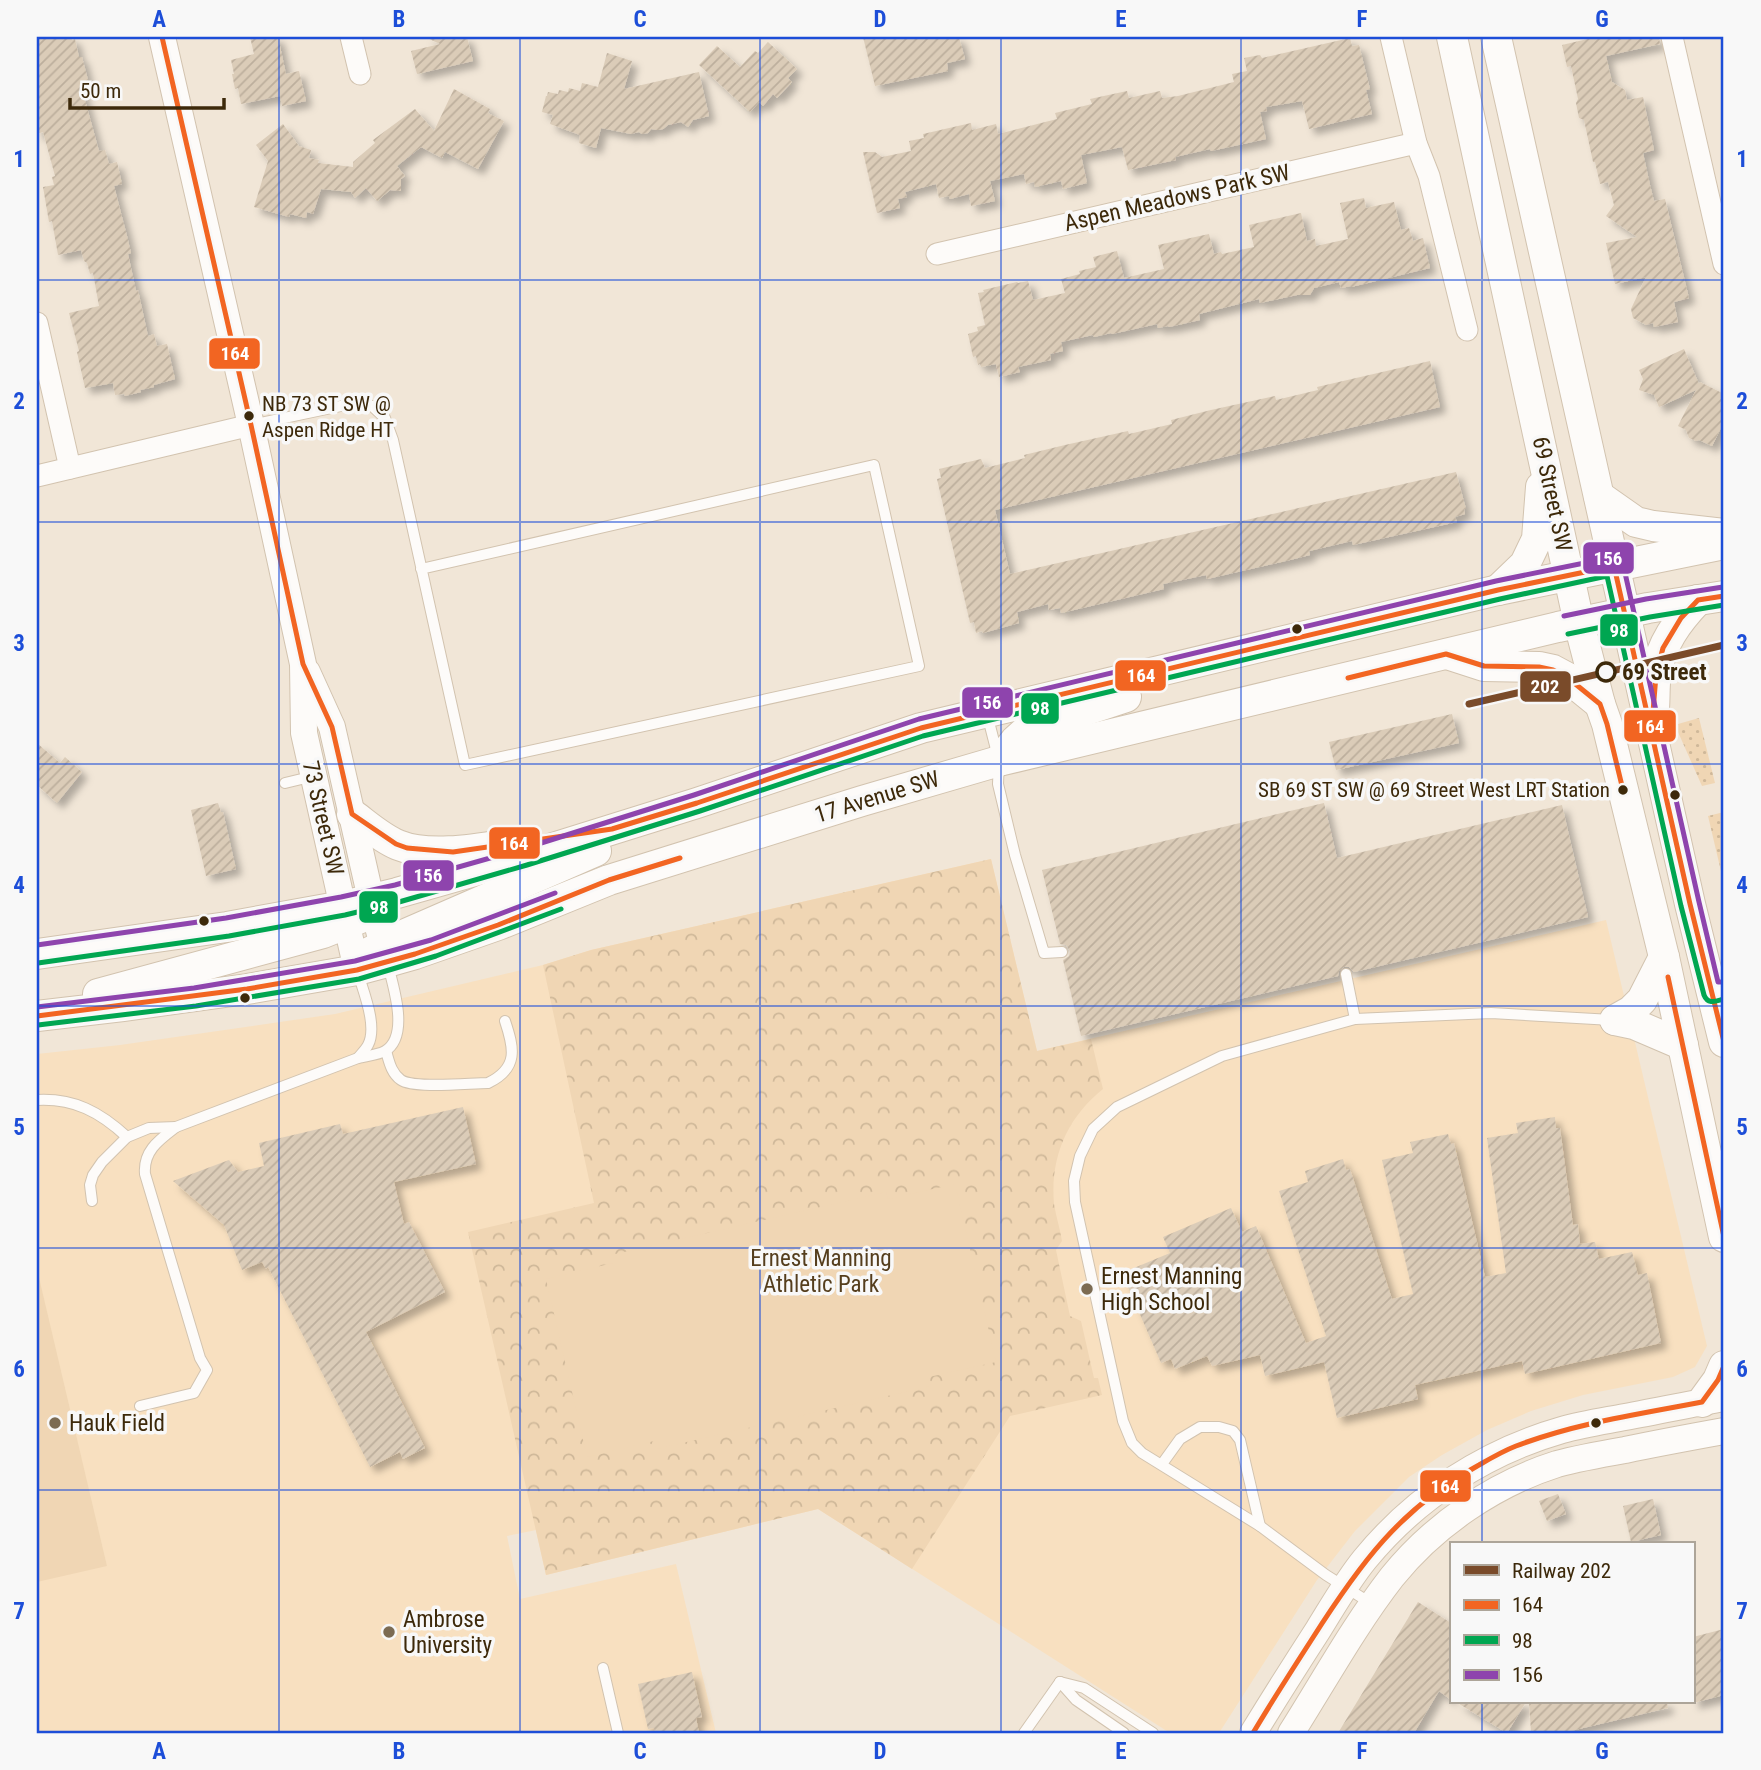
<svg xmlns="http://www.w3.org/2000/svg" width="1761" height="1770" font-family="'Roboto Condensed',sans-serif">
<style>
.built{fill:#f8e0c0}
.grass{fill:url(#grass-dots)}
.forest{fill:url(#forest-crowns)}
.pitch{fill:#f0d6b4}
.building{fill:url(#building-hatch);filter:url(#shadow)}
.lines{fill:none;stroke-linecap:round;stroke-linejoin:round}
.service-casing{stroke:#d2c3af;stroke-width:12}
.minor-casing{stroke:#d2c3af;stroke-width:23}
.tertiary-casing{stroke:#d2c3af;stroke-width:28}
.secondary-casing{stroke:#d2c3af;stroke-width:32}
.service{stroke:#fdfbf9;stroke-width:10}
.minor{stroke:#fdfbf9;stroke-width:21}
.tertiary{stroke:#fdfbf9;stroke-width:26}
.secondary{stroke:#fdfbf9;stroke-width:30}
.bus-1-casing{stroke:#f8f8f8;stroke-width:10}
.bus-2-casing{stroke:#f8f8f8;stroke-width:10}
.bus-3-casing{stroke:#f8f8f8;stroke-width:10}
.bus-1{stroke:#f26522;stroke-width:5}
.bus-2{stroke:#00a651;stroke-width:5}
.bus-3{stroke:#8e44ad;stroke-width:5}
.rail-1-casing{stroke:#f8f8f8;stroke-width:12}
.rail-1{stroke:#7a4b2a;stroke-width:7}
.grid{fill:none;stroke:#1d4ed8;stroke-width:2;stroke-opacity:0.55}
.bus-dot{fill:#3d290a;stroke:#f8f8f8;stroke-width:2.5}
.stop-dot{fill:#f8f8f8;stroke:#3d290a;stroke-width:3.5}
.poi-dot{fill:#7c6b52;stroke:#f8f8f8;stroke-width:2.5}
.labels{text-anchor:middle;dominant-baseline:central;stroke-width:7;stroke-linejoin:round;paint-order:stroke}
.bus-label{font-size:21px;fill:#3d290a;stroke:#f8f8f8;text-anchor:start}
.street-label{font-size:23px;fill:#3d290a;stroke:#f8f8f8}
.stop-label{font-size:23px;font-weight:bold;fill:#3d290a;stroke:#f8f8f8;text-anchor:start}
.park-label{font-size:23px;fill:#553e1d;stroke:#f8f8f8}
.poi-label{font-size:23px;fill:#3d290a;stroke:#f8f8f8;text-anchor:start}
.line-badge{stroke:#f8f8f8;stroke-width:2.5}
.badge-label{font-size:19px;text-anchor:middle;font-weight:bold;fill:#fff}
.neatline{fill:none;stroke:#1d4ed8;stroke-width:2.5}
.grid-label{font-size:23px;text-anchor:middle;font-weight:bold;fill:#1d4ed8}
</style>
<defs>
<pattern id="grass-dots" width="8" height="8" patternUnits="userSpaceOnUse" patternTransform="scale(1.75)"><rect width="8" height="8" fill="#f0d6b4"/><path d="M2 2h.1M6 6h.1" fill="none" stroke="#cfb899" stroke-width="1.8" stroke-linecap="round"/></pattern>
<pattern id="forest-crowns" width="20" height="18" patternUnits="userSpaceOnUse" patternTransform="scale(1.75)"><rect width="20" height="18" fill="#f0d6b4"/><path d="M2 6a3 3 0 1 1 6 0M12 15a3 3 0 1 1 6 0" fill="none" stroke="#cfb899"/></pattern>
<pattern id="building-hatch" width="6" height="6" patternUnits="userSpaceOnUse" patternTransform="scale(1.75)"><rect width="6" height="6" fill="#dbccb8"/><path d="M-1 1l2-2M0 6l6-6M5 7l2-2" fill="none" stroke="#bdaf9d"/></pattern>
<filter id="shadow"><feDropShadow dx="6" dy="6" stdDeviation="3.5" flood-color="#0004"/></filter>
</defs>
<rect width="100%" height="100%" fill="#f1e6d7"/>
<!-- built -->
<polygon class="built" points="991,859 1037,1051 1606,920 1707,1346 1695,1367 1673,1377 1583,1395 1531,1411 1487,1430 1442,1455 1409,1477 1355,1531 1317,1580 1219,1733 1170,1733 818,1509 546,1575 536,1530 507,1536 520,1599 676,1564 716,1733 37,1733 37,1054 120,1045 335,1014 543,965 591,950"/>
<!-- grass -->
<g class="grass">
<polygon points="1699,718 1715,783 1702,786 1678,732 1678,724"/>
<polygon points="1724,812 1724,884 1708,816"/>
</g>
<!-- forest -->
<path class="forest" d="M 991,859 L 1037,1051 L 1091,1039 L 1103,1089 C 1067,1118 1050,1157 1054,1204 C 1056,1216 1060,1229 1062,1241 L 1056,1250 L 1070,1316 L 1081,1321 L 1094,1378 L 1098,1378 L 1102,1395 L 1010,1416 L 912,1569 L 818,1509 L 546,1575 L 468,1232 L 594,1203 L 543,965 L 591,950 Z"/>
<!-- pitch -->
<g class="pitch">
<polygon points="955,1184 996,1362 929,1377 931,1386 656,1449 654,1441 587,1457 546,1279 613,1263 611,1255 886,1192 888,1199"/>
<polygon points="37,1269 107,1566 37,1582"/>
</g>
<!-- building -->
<g class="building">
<polygon points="37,37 71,37 72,40 75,39 79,57 82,57 88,80 80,82 99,151 105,150 109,164 117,162 122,184 114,186 127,236 131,253 128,254 136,291 138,290 148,336 154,334 157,346 167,344 175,379 154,385 154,387 140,390 141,392 125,396 124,394 115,395 113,383 85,388 77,352 79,351 69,313 99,306 93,273 90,274 87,263 84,261 81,250 58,255 52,221 49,222 43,187 54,185 52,177 55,176 43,132 37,134"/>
<polygon points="250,37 278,37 286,74 299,71 306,101 282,106 280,96 241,104 238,88 235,89 232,74 234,74 231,60 254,54"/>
<polygon points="425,37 467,37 473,61 417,74 411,51 440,44"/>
<polygon points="863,37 959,37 965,59 947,63 948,71 875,86"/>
<polygon points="1596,37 1659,37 1660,44 1606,56 1612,82 1625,90 1627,100 1643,97 1654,150 1643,153 1650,185 1654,201 1665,199 1689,298 1674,302 1678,322 1654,327 1653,323 1646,325 1633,318 1631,309 1646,277 1615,284 1606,243 1637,237 1606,216 1614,205 1608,182 1600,184 1595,162 1593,162 1584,120 1579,118 1576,103 1578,99 1571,66 1567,67 1562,45"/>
<polygon points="1350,38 1352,46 1359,45 1370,89 1366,90 1372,114 1309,129 1302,101 1266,107 1267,111 1260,112 1266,139 1211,151 1210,149 1175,157 1176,160 1128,170 1122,147 1081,155 1087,183 1063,189 1061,181 1035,187 1034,182 1026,184 1024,174 990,181 995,201 971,206 969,194 950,199 949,196 939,198 936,184 905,192 907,197 898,199 900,208 877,213 863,152 875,152 882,157 911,151 909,141 924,138 923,134 971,123 972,130 996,124 998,134 1057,119 1055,113 1092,104 1090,99 1127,91 1129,98 1160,91 1162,98 1178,96 1234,82 1232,74 1247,71 1244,58 1260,55 1262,58"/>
<polygon points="768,42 797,69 788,78 792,82 777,98 773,94 763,106 759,102 750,112 699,65 717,46 740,67 755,51 758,53"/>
<polygon points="607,53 632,61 624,89 699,72 709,116 693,120 688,127 681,122 668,125 663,129 658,130 651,129 648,133 642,134 639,132 631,134 601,128 596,148 579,143 580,135 550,124 553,115 542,112 546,96 547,96 548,92 558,94 559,90 568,92 569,88 580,91 582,83 598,87"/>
<polygon points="454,89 490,109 488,113 504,121 478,169 445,152 442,158 421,147 397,166 405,176 401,179 401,191 390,190 377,201 366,188 355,198 351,192 321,189 313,214 307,212 306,218 290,214 289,217 254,207 268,161 256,145 283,124 299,146 311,150 309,158 319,160 318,163 353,167 353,162 375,143 373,140 415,109 434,131"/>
<polygon points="1364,198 1366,208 1394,202 1401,230 1409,228 1413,241 1423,238 1430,268 1351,287 1351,286 1341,288 1339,282 1314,288 1310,295 1297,295 1260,303 1259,299 1199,314 1200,320 1169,327 1168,326 1158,328 1157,324 1112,334 1111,333 1094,337 1093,335 1061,342 1063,351 1050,354 1051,360 1018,367 1020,372 999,377 996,364 981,367 980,364 978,365 976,356 973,357 968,334 978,331 977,327 985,325 978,293 984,292 983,290 1017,282 1018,283 1028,281 1033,300 1065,293 1061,279 1080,274 1079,271 1096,267 1093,257 1117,251 1124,278 1164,269 1158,245 1209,234 1214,254 1221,252 1222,254 1254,247 1249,225 1301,213 1307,241 1315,239 1316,246 1348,239 1340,203"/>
<polygon points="1684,349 1699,384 1700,382 1724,394 1724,422 1712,446 1699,440 1696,441 1689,438 1686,430 1678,426 1696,390 1659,407 1654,395 1639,390 1643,379 1639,370"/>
<polygon points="1430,361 1440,407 995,510 1010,574 1456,472 1466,509 1464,509 1465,514 1455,517 1457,522 1353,545 1352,541 1309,551 1310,555 1290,560 1207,579 1206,575 1163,584 1164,589 1061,613 1060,608 1049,610 1048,604 1017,612 1019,623 983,633 982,631 976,633 974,622 970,623 937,479 941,478 939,469 981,459 985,468 1025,458 1024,455 1065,445 1128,431 1129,434 1172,424 1171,420 1211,410 1275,396 1276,400 1318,390 1317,387"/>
<polygon points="1452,714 1459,743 1336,770 1329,742"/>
<polygon points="37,743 60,763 65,757 82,772 57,803 37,785"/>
<polygon points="218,803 221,812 223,812 236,869 206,876 191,810"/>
<polygon points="1324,803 1337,858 1562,805 1588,917 1354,972 1349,967 1344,967 1339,971 1338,976 1081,1036 1063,960 1069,956 1070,951 1066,945 1060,944 1042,870"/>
<polygon points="463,1107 476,1164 394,1182 404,1224 409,1222 445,1292 366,1332 425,1448 403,1459 400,1452 370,1467 268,1267 266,1269 262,1262 242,1270 224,1225 173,1181 229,1160 238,1172 264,1166 259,1143 340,1124 343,1134"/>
<polygon points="1555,1117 1556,1128 1560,1128 1573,1225 1578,1224 1580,1244 1595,1242 1599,1259 1632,1252 1638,1275 1647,1273 1661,1343 1525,1374 1522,1361 1415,1385 1418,1399 1337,1418 1324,1362 1265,1376 1260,1355 1212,1366 1207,1356 1175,1369 1171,1359 1161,1363 1122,1273 1170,1253 1163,1237 1231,1208 1242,1232 1256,1226 1306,1343 1326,1336 1279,1191 1308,1182 1305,1171 1343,1159 1346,1170 1350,1169 1392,1299 1413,1294 1382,1160 1413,1153 1410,1142 1448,1134 1451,1144 1454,1143 1485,1277 1506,1273 1487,1138 1518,1133 1516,1123"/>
<polygon points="1558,1494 1566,1514 1547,1521 1539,1501"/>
<polygon points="1653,1499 1661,1535 1631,1542 1623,1506"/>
<polygon points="1418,1602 1451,1623 1451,1700 1439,1691 1414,1733 1338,1733"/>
<polygon points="1724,1629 1724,1695 1693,1703 1693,1637"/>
<polygon points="692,1672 702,1717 696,1718 699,1733 655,1733 654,1728 648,1729 638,1684"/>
<polygon points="1456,1702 1526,1702 1507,1733"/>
<polygon points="1529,1702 1667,1702 1668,1708 1562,1733 1531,1733"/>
</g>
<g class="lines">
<!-- service casing -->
<g class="service-casing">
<g id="service">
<polyline points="251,425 355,403 372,406 385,418 393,440 465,765 919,666 874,465 421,569"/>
<polyline points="987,714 999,761 998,784 1015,855 1044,953 1062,952"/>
<polyline points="285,783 314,776"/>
<path d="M 358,973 C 363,991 378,1026 368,1045 C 366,1049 361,1054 358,1058"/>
<polyline points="1346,974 1355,1019"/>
<path d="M 386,1051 C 389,1061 391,1073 401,1080 C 414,1089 470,1083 488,1083 C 519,1068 514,1048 505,1021"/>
<path d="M 37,1100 C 74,1098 100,1112 127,1137"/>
<polyline points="92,1201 90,1185 93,1175 102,1162 127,1137 149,1128 176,1127"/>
<path d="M 140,1406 L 194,1393 L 207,1370 L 200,1358 L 145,1174 C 143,1151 159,1140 176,1127 L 358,1058 C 366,1056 378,1055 385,1051 C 410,1036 393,986 388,965"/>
<polyline points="1162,1464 1180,1439 1200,1427 1219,1427 1233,1431 1240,1440 1260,1526"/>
<polyline points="1372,1604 1326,1575 1260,1526 1142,1453 1132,1443 1123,1421 1075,1202 1074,1181 1080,1156 1093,1129 1117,1107 1222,1056 1355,1019 1491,1013 1612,1020"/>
<polyline points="603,1668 618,1733"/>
<polyline points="1060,1682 1084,1688 1153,1733"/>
<polyline points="1060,1682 1076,1700 1124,1733"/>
<polyline points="1024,1733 1060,1682"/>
</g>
</g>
<!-- minor casing -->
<g class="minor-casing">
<g id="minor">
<polyline points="351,37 360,74"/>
<polyline points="1391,37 1416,143 1429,176 1467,330"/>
<polyline points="1672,37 1724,264"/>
<polyline points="937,254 1416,143"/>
<polyline points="37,323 70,468"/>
<polyline points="37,476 251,425"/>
</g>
</g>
<!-- tertiary casing -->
<g class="tertiary-casing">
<g id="tertiary">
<polyline points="162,37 251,425 303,664 304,733 357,970"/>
<polyline points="307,672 332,727 371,899 387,962"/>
<path d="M 1253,1733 C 1274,1699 1296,1664 1318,1630 C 1333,1606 1347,1581 1365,1559 C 1416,1497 1485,1452 1562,1430 C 1583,1424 1604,1421 1625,1417 C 1658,1411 1691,1404 1724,1398"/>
<path d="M 1291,1733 C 1324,1681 1354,1626 1392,1577 C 1434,1525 1494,1484 1557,1464 C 1579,1458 1602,1454 1625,1450 C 1658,1443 1691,1437 1724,1431"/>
</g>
</g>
<!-- secondary casing -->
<g class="secondary-casing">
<g id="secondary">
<polyline points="1452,37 1579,623 1600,704 1607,724 1664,957 1724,1237"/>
<polyline points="1496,37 1690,904 1724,1042"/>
<polyline points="1599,496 1636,522 1653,526 1724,534"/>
<polyline points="1498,590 1525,564 1537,539 1541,487"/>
<polyline points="1447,654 1484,666 1539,667 1553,670 1568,678 1600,704"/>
<path d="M 1654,708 C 1655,697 1654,685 1656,674 C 1661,644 1677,622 1698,600"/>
<polyline points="999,761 1015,741 1025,732 1044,724 1126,697"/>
<path d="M 352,814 C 367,825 381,838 398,845 C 432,859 486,847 522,842"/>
<polyline points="37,954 227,927 343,906 397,893 524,857 697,803 921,728 1498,590 1724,544"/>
<polyline points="365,957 368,953 408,933 596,851"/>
<polyline points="98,994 323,933 363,917 367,908"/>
<polyline points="37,1016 123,1006 247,989 357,970 387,962 415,954 498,925 609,880 862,801 999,761 1558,627 1648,608 1724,596"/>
<polyline points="1615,1020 1631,1011 1642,1000 1664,957"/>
<polyline points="1615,1020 1634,1024 1683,1045"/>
<polyline points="1702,1402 1718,1380 1724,1366"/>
</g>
</g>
<!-- service -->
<use href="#service" class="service"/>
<!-- minor -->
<use href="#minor" class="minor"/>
<!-- tertiary -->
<use href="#tertiary" class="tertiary"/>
<!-- secondary -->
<use href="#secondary" class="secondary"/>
<!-- bus-1 casing -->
<g class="bus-1-casing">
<g id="bus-1">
<polyline points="162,37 251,425 303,664 332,727 352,814 396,844 407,848 453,852 612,829 697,803 921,728 1498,590 1614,566 1690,904 1724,1042"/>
<polyline points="1348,678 1446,654 1484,666 1539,667 1553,670 1568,678 1600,704 1607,724 1623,790"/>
<polyline points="1652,724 1656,675 1663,648 1681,618 1698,600 1724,596"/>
<polyline points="1668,977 1724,1237"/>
<polyline points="37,1016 247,989 357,970 415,954 498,925 609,880 680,858"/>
<path d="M 1253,1733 C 1272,1701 1292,1670 1312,1639 C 1359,1565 1400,1508 1479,1465 C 1491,1458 1503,1451 1516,1446 C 1576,1423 1640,1414 1702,1402 L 1718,1380 L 1724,1366"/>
</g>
</g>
<!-- bus-2 casing -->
<g class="bus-2-casing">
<g id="bus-2">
<polyline points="1568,634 1650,617 1724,605"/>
<path d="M 38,963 L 229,936 L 345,915 L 399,902 L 527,865 L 700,811 L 923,736 L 1500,599 L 1607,576 L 1681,906 L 1704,995 C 1708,1005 1716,1001 1724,999"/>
<polyline points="38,1025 196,1006 359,979 436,956 561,909"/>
</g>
</g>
<!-- bus-3 casing -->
<g class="bus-3-casing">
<g id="bus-3">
<polyline points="1564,616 1646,599 1723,587"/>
<polyline points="37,945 226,918 341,897 395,885 522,849 694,795 919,719 1496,581 1614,557 1619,559 1623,564 1699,902 1718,982 1722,982"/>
<polyline points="37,1007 194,988 355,961 431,940 555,893"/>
</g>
</g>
<!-- bus-1 -->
<use href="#bus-1" class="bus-1"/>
<!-- bus-2 -->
<use href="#bus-2" class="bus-2"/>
<!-- bus-3 -->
<use href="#bus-3" class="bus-3"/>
<!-- rail-1 casing -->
<g class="rail-1-casing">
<polyline id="rail-1" points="1469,704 1724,645"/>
</g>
<!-- rail-1 -->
<use href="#rail-1" class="rail-1"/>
</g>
<!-- grid -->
<path class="grid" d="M 279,37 L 279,1733M 520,37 L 520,1733M 760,37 L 760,1733M 1001,37 L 1001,1733M 1241,37 L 1241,1733M 1482,37 L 1482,1544M 37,280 L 1724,280M 37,522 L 1724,522M 37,764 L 1724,764M 37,1006 L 1724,1006M 37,1248 L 1724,1248M 37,1490 L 1724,1490M 1482,1702 L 1482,1733"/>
<!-- markers -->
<g class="bus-dot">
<circle cx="249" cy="416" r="6"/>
<circle cx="1297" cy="629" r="6"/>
<circle cx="1623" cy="790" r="6"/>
<circle cx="1675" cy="795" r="6"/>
<circle cx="204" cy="921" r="6"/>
<circle cx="245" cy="998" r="6"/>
<circle cx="1596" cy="1423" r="6"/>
</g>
<circle class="stop-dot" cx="1606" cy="672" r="9"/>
<g class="poi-dot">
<circle cx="1087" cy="1289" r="7"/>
<circle cx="55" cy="1423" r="7"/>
<circle cx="389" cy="1632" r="7"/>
</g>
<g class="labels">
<!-- bus labels -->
<g class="bus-label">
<text x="262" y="404">NB 73 ST SW @<tspan x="262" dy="26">Aspen Ridge HT</tspan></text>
<text x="1610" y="790" text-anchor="end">SB 69 ST SW @ 69 Street West LRT Station</text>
</g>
<!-- street labels -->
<g class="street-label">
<text transform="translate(1177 198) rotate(-13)">Aspen Meadows Park SW</text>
<text transform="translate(1552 494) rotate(78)">69 Street SW</text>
<text transform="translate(877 797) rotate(-17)">17 Avenue SW</text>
<text transform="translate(323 818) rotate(77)">73 Street SW</text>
</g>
<!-- stop labels -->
<g class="stop-label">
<text x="1622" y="672">69 Street</text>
</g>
<!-- park labels -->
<g class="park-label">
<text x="821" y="1258">Ernest Manning<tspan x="821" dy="26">Athletic Park</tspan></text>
</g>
<!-- poi labels -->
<g class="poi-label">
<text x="1101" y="1276">Ernest Manning<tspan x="1101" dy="26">High School</tspan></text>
<text x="69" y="1423">Hauk Field</text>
<text x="403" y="1619">Ambrose<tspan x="403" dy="26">University</tspan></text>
</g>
</g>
<g class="line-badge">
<rect x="208" y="337" width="53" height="33" rx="7" fill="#f26522"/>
<rect x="1582" y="541" width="53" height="34" rx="7" fill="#8e44ad"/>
<rect x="1599" y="613" width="40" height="34" rx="7" fill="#00a651"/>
<rect x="1114" y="659" width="53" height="33" rx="7" fill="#f26522"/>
<rect x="1519" y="670" width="53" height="33" rx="7" fill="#7a4b2a"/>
<rect x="961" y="686" width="53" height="33" rx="7" fill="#8e44ad"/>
<rect x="1020" y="692" width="40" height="33" rx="7" fill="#00a651"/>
<rect x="1623" y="709" width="54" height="34" rx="7" fill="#f26522"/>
<rect x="488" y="826" width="53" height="34" rx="7" fill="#f26522"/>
<rect x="402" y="859" width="53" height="33" rx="7" fill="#8e44ad"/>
<rect x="358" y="890" width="41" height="34" rx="7" fill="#00a651"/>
<rect x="1419" y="1469" width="53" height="34" rx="7" fill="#f26522"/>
</g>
<g class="badge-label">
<text x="235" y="360">164</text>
<text x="1608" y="565">156</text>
<text x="1619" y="637">98</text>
<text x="1141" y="682">164</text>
<text x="1545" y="693">202</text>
<text x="987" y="709">156</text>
<text x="1040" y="715">98</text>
<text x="1650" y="733">164</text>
<text x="514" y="850">164</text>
<text x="428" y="882">156</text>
<text x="379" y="914">98</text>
<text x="1445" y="1493">164</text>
</g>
<!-- border -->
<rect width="1761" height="1770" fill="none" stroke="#f8f8f8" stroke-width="77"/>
<!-- legend -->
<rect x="1450" y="1542" width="245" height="161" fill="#f8f8f8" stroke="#ada599" stroke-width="2"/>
<rect x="1464" y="1565" width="35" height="10" fill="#7a4b2a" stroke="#ada599" stroke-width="2"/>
<text x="1512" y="1578" font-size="21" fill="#3d290a">Railway 202</text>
<rect x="1464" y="1600" width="35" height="10" fill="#f26522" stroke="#ada599" stroke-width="2"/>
<text x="1512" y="1612" font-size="21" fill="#3d290a">164</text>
<rect x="1464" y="1635" width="35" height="10" fill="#00a651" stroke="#ada599" stroke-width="2"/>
<text x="1512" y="1648" font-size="21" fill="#3d290a">98</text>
<rect x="1464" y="1670" width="35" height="10" fill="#8e44ad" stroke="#ada599" stroke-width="2"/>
<text x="1512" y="1682" font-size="21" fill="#3d290a">156</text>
<!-- scale -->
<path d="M70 98v10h154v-10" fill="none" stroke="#3d290a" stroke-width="3.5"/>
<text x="80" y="98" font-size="21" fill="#3d290a" stroke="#f8f8f8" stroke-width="5" paint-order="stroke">50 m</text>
<rect x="38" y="38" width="1684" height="1694" class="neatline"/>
<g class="grid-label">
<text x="159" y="27">A</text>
<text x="399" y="27">B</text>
<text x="640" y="27">C</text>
<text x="880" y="27">D</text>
<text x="1121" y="27">E</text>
<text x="1362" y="27">F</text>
<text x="1602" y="27">G</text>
<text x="19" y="167">1</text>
<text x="1742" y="167">1</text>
<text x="19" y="409">2</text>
<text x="1742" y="409">2</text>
<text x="19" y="651">3</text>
<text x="1742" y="651">3</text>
<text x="19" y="893">4</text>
<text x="1742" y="893">4</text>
<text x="19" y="1135">5</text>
<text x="1742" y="1135">5</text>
<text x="19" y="1377">6</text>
<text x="1742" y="1377">6</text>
<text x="19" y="1619">7</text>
<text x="1742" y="1619">7</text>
<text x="159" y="1759">A</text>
<text x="399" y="1759">B</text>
<text x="640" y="1759">C</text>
<text x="880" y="1759">D</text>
<text x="1121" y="1759">E</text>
<text x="1362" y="1759">F</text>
<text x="1602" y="1759">G</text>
</g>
</svg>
